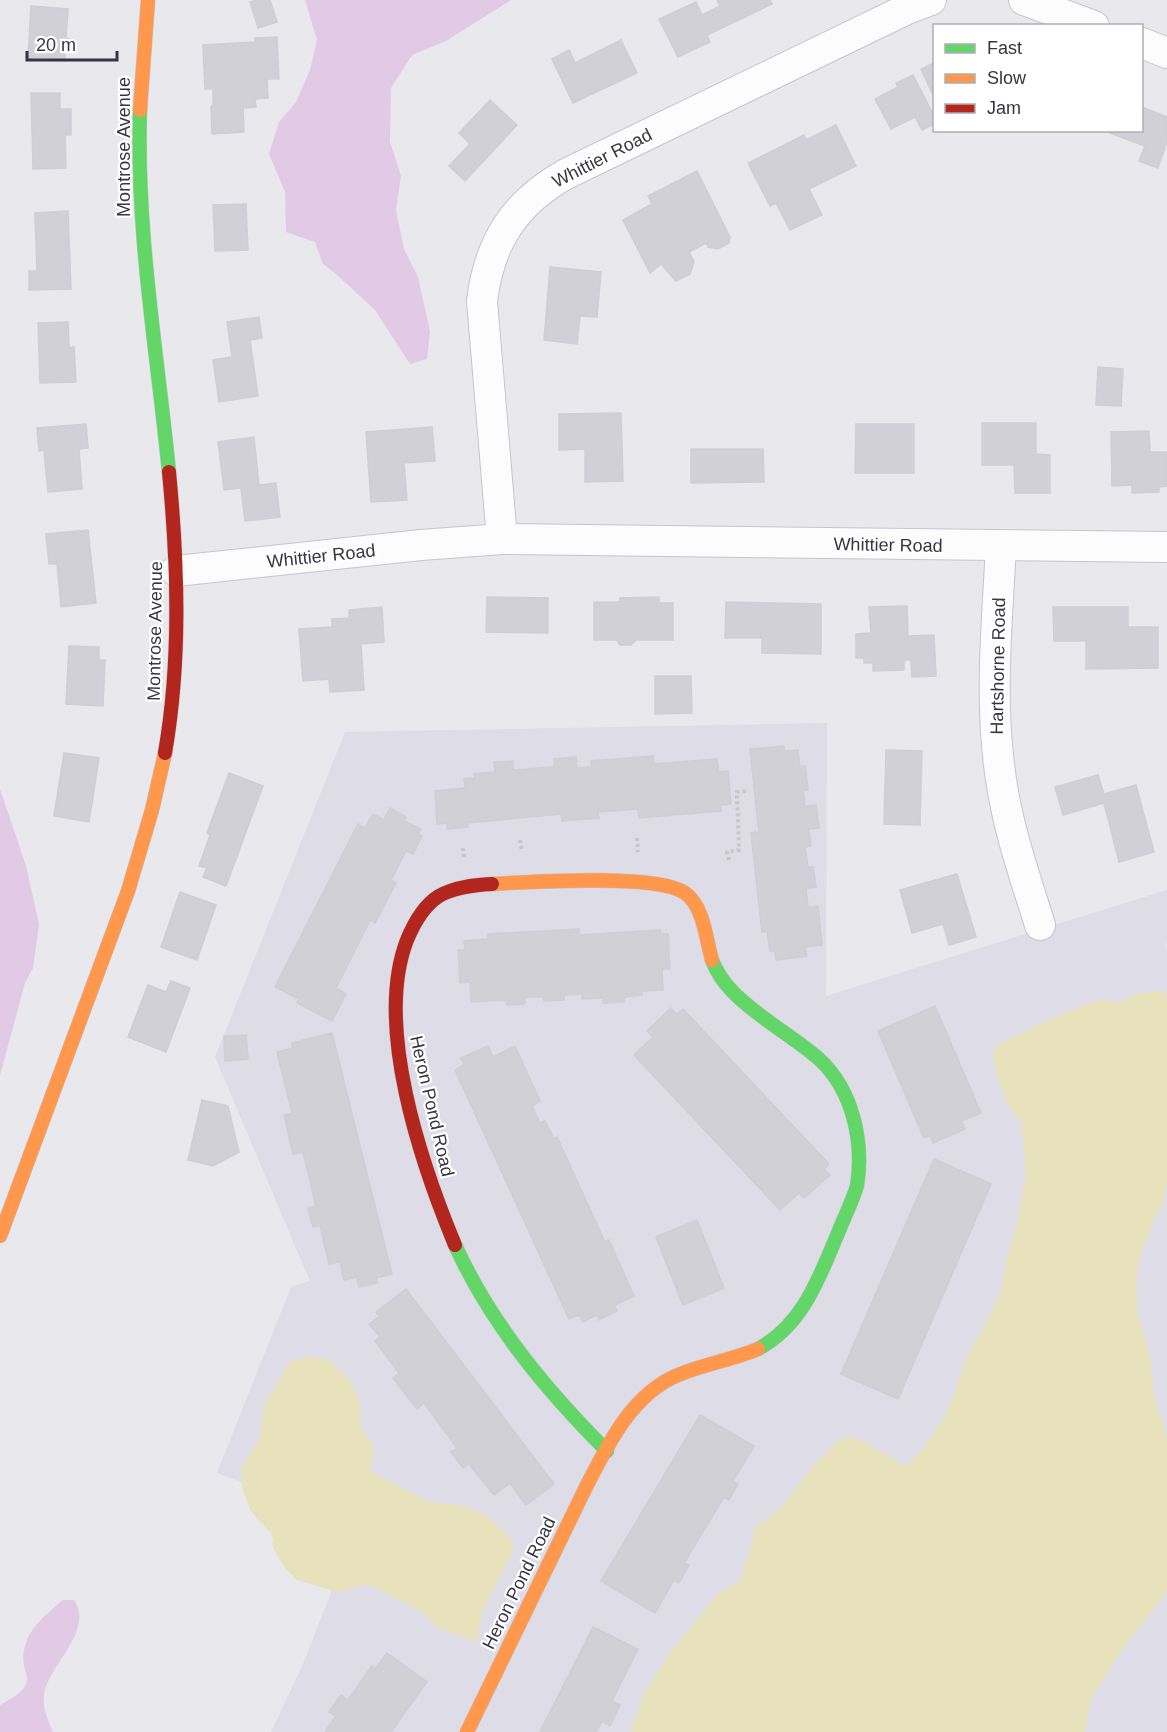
<svg xmlns="http://www.w3.org/2000/svg" width="1167" height="1732" font-family="Arial,sans-serif">
<style>
.residential{fill:#dddce7}
.green{fill:#e2cae6}
.water{fill:#e7e2bc}
.building{fill:#d1d0d7;stroke:#ceced5;stroke-width:1.5}
.lines{fill:none;stroke-linecap:round;stroke-linejoin:round}
.street-casing{stroke:#c5c5cb;stroke-width:32}
.fast-casing{stroke:#c7c6d1;stroke-width:15}
.slow-casing{stroke:#c7c6d1;stroke-width:15}
.jam-casing{stroke:#c7c6d1;stroke-width:15}
.path{stroke:#c7c6cc;stroke-width:4;stroke-dasharray:3 3;stroke-linecap:butt}
.street{stroke:#fcfcfc;stroke-width:30}
.fast{stroke:#63d668;stroke-width:14}
.slow{stroke:#ff974d;stroke-width:14}
.jam{stroke:#b3261e;stroke-width:14}
.labels{text-anchor:middle;dominant-baseline:central;stroke-width:4.5;stroke-linejoin:round;paint-order:stroke}
.street-label{font-size:18px;fill:#363542;stroke:#fff}
</style>
<rect width="100%" height="100%" fill="#e8e8ed"/>
<!-- residential -->
<polygon class="residential" points="827,723 826,996 1167,890 1167,943 1165,944 1167,951 1167,1732 271,1732 303,1664 358,1524 217,1473 291,1287 310,1281 215,1057 345,732"/>
<!-- green -->
<g class="green">
<polygon points="305,0 511,0 446,41 412,55 391,88 390,142 401,176 396,210 404,249 418,277 430,332 427,359 410,364 375,310 336,274 323,264 315,242 286,232 285,192 269,154 279,122 296,102 310,70 317,40"/>
<polygon points="0,789 26,866 39,924 33,968 25,983 0,1075"/>
<path d="M 63,1600 L 74,1600 C 95,1631 48,1665 44,1695 C 42,1708 48,1720 53,1732 L 0,1732 L 0,1705 C 49,1679 14,1678 26,1643 C 31,1626 50,1611 63,1600 Z"/>
</g>
<!-- water -->
<g class="water">
<polygon points="1155,991 1167,993 1167,1183 1163,1203 1154,1219 1142,1252 1137,1274 1136,1292 1138,1315 1149,1352 1155,1400 1167,1437 1167,1592 1126,1644 1104,1678 1091,1700 1085,1732 631,1732 644,1694 669,1654 718,1594 739,1582 753,1539 752,1535 756,1527 779,1510 816,1463 840,1439 855,1437 906,1466 923,1449 943,1419 953,1398 967,1357 992,1311 1001,1291 1006,1261 1019,1215 1026,1170 1021,1121 1008,1106 995,1069 993,1052 999,1044 1043,1022 1087,1004 1101,1000 1118,1002 1138,994"/>
<polygon points="306,1357 328,1359 351,1382 360,1403 361,1427 374,1447 371,1472 430,1502 466,1506 488,1516 509,1536 514,1550 482,1612 477,1642 441,1629 420,1611 367,1584 337,1592 297,1580 284,1567 272,1545 273,1540 271,1533 253,1514 249,1507 243,1490 240,1471 260,1437 264,1405 290,1362"/>
</g>
<!-- building -->
<g class="building">
<polygon points="257,0 270,0 277,22 258,28 250,2"/>
<polygon points="717,0 770,0 772,4 707,35 710,42 678,57 659,19 696,2 702,15 720,6"/>
<polygon points="31,6 68,9 66,38 70,39 70,46 65,46 65,61 28,59"/>
<polygon points="277,37 279,79 267,79 268,98 255,99 256,107 243,108 244,132 212,134 211,106 213,106 213,89 205,89 203,45 255,42 255,38"/>
<polygon points="621,40 637,73 573,103 552,59 569,50 575,63"/>
<polygon points="934,63 934,92 932,93 921,69"/>
<polygon points="913,75 934,116 934,124 922,130 915,117 891,129 875,99 898,87 896,83"/>
<polygon points="31,93 60,93 60,109 71,109 71,135 65,135 66,168 33,169"/>
<polygon points="490,100 517,125 465,181 449,166 470,144 459,133"/>
<polygon points="1142,107 1167,117 1167,142 1158,168 1139,161 1145,146 1102,130 1142,130"/>
<polygon points="836,125 856,166 809,189 822,215 790,230 776,203 770,206 748,163 804,135 806,140"/>
<polygon points="697,171 730,237 729,243 718,249 708,247 706,243 689,252 694,262 690,274 676,281 661,264 650,273 623,220 652,204 648,196"/>
<polygon points="246,204 248,250 215,251 213,205"/>
<polygon points="68,211 71,289 29,290 29,271 37,271 35,213"/>
<polygon points="550,267 601,272 597,317 580,316 577,344 544,340"/>
<polygon points="259,317 262,338 250,340 258,396 219,402 213,360 232,357 227,322"/>
<polygon points="68,322 69,348 74,347 76,382 40,383 38,323"/>
<polygon points="1098,367 1123,369 1121,406 1096,405"/>
<polygon points="621,413 623,481 585,482 585,449 559,450 559,414"/>
<polygon points="982,423 1036,423 1036,454 1050,455 1050,493 1015,493 1014,465 982,465"/>
<polygon points="86,424 88,448 79,449 82,489 48,492 44,450 39,451 37,428"/>
<polygon points="856,424 914,424 914,473 855,473"/>
<polygon points="432,427 435,461 404,463 407,500 371,502 366,432"/>
<polygon points="1149,431 1150,452 1167,452 1167,486 1159,487 1159,492 1132,493 1132,485 1112,486 1111,432"/>
<polygon points="254,437 259,485 276,483 280,517 245,521 241,488 224,490 218,442"/>
<polygon points="691,449 763,449 764,482 691,483"/>
<polygon points="88,530 96,603 61,607 57,564 49,564 46,534"/>
<polygon points="487,597 548,598 548,633 486,632"/>
<polygon points="659,597 659,603 673,603 673,640 636,640 631,645 620,645 617,640 594,640 594,602 620,602 620,598"/>
<polygon points="726,602 821,604 821,654 762,653 762,638 725,638"/>
<polygon points="907,606 908,636 934,635 936,676 912,677 911,660 904,660 904,670 873,671 873,663 864,663 864,658 856,658 856,634 871,633 869,607"/>
<polygon points="382,607 384,642 361,644 364,690 330,692 329,679 303,681 299,629 332,627 332,619 349,618 349,610"/>
<polygon points="1053,607 1128,607 1128,627 1158,627 1158,668 1086,669 1086,641 1054,641"/>
<polygon points="69,646 99,647 99,660 105,660 103,706 66,704"/>
<polygon points="655,676 691,676 692,713 655,714"/>
<polygon points="784,746 785,751 798,750 800,767 805,766 808,790 803,790 805,806 816,805 819,828 809,829 811,846 805,847 808,867 813,867 816,887 806,888 808,907 818,906 822,945 805,947 807,956 776,960 775,951 770,951 767,931 762,932 751,833 759,832 750,749"/>
<polygon points="886,750 922,751 920,825 884,824"/>
<polygon points="64,753 99,758 89,822 54,816"/>
<polygon points="653,756 654,764 717,759 719,772 728,771 731,804 720,805 721,811 639,818 638,809 598,812 599,818 562,821 561,814 467,823 468,827 447,829 447,823 437,824 435,791 465,788 464,779 475,778 474,774 495,772 494,762 513,761 513,770 554,767 554,759 576,757 577,768 592,767 591,761"/>
<polygon points="229,773 263,786 226,886 203,877 207,868 199,866 210,835 207,833"/>
<polygon points="1098,775 1104,794 1136,785 1154,852 1119,862 1104,803 1063,815 1055,787"/>
<polygon points="390,808 406,817 404,821 421,829 418,834 422,836 413,854 406,851 391,880 396,883 375,923 370,920 336,988 346,994 332,1021 297,1003 299,999 275,987 358,824 365,828 373,814 384,820"/>
<polygon points="957,874 976,937 949,945 943,924 912,933 900,890"/>
<polygon points="180,892 216,905 197,960 161,947"/>
<polygon points="579,929 579,935 660,930 661,934 668,934 670,969 662,969 663,990 642,991 642,995 624,997 624,1002 603,1003 603,998 582,999 582,994 564,995 564,1000 544,1001 543,997 525,997 525,1004 507,1005 506,1000 471,1002 470,982 460,983 458,950 465,950 464,941 488,939 488,934"/>
<polygon points="171,981 190,988 166,1052 128,1037 148,985 166,992"/>
<polygon points="935,1006 981,1113 961,1121 965,1129 933,1143 930,1136 924,1138 878,1031"/>
<polygon points="671,1008 677,1014 683,1009 829,1164 824,1169 830,1175 804,1198 799,1193 780,1210 634,1055 653,1037 647,1031"/>
<polygon points="332,1033 392,1274 376,1278 377,1283 359,1287 357,1277 344,1280 340,1262 329,1264 320,1225 313,1227 308,1208 316,1206 303,1152 293,1154 284,1115 292,1113 277,1052 293,1048 292,1043"/>
<polygon points="246,1035 248,1059 225,1061 224,1036"/>
<polygon points="488,1046 493,1057 515,1046 540,1101 532,1106 540,1123 545,1121 554,1139 557,1137 605,1242 609,1240 634,1296 614,1305 617,1311 599,1320 597,1315 583,1322 579,1315 569,1319 455,1070 464,1065 461,1058"/>
<polygon points="202,1100 228,1106 239,1152 213,1166 188,1160"/>
<polygon points="934,1159 991,1184 898,1399 841,1374"/>
<polygon points="697,1220 724,1288 683,1305 656,1237"/>
<polygon points="406,1289 554,1484 526,1505 510,1483 494,1495 469,1464 463,1468 451,1452 457,1448 424,1403 417,1409 393,1378 399,1373 375,1341 380,1337 369,1324 380,1316 376,1312"/>
<polygon points="700,1415 754,1446 733,1481 738,1484 729,1500 724,1497 684,1563 689,1565 679,1583 674,1580 655,1613 601,1581"/>
<polygon points="593,1627 638,1649 612,1701 620,1705 610,1726 602,1721 596,1732 540,1732"/>
<polygon points="387,1653 427,1682 391,1732 325,1732 336,1716 329,1712 341,1695 348,1700 372,1666 375,1669"/>
</g>
<g class="lines">
<!-- street casing -->
<g class="street-casing">
<g id="street">
<polyline points="1024,0 1094,26"/>
<polyline points="1142,43 1167,53"/>
<path d="M 502,539 L 482,301 C 489,243 514,203 566,174 L 907,9 L 931,0"/>
<path d="M 1001,546 C 997,624 989,702 1001,779 C 1008,829 1025,877 1040,925"/>
<polyline points="176,571 421,545 502,539 1167,547"/>
</g>
</g>
<!-- fast casing -->
<g class="fast-casing">
<g id="fast">
<path d="M 140,110 C 136,232 157,351 169,472"/>
<path d="M 712,960 C 721,984 740,1000 760,1015 C 779,1030 801,1043 819,1059 C 853,1090 864,1142 857,1186 C 852,1202 844,1218 838,1233 C 819,1278 803,1325 758,1349"/>
<path d="M 455,1245 C 491,1324 546,1390 607,1451"/>
</g>
</g>
<!-- slow casing -->
<g class="slow-casing">
<g id="slow">
<polyline points="140,110 148,0"/>
<path d="M 492,884 C 529,882 657,873 685,893 C 704,906 706,940 712,960"/>
<polyline points="0,1236 128,891 152,810 165,753"/>
<path d="M 467,1732 L 586,1487 C 608,1444 632,1394 678,1375 C 704,1364 732,1360 758,1349"/>
</g>
</g>
<!-- jam casing -->
<g class="jam-casing">
<g id="jam">
<path d="M 165,753 C 181,660 178,566 169,472"/>
<path d="M 455,1245 C 421,1163 374,1025 407,940 C 414,923 423,906 439,896 C 454,887 474,885 492,884"/>
</g>
</g>
<!-- path -->
<g class="path">
<polyline points="637,838 638,852"/>
<polyline points="520,840 522,851"/>
<polyline points="463,848 464,857"/>
<polyline points="729,860 727,852 739,850 737,792 746,791"/>
</g>
<!-- street -->
<use href="#street" class="street"/>
<!-- fast -->
<use href="#fast" class="fast"/>
<!-- slow -->
<use href="#slow" class="slow"/>
<!-- jam -->
<use href="#jam" class="jam"/>
</g>
<g class="labels">
<!-- street labels -->
<g class="street-label">
<text transform="translate(124 147) rotate(-90)">Montrose Avenue</text>
<text transform="translate(602 158) rotate(-27)">Whittier Road</text>
<text transform="translate(888 545) rotate(1)">Whittier Road</text>
<text transform="translate(321 556) rotate(-6)">Whittier Road</text>
<text transform="translate(155 631) rotate(-89)">Montrose Avenue</text>
<text transform="translate(998 666) rotate(-89)">Hartshorne Road</text>
<text transform="translate(432 1106) rotate(77)">Heron Pond Road</text>
<text transform="translate(519 1583) rotate(-64)">Heron Pond Road</text>
</g>
</g>
<!-- legend -->
<rect x="933" y="24" width="210" height="108" fill="#ffffff" stroke="#afaeb3" stroke-width="1.5"/>
<rect x="945" y="44" width="30" height="9" fill="#63d668" stroke="#afaeb3" stroke-width="1.5"/>
<text x="987" y="54" font-size="18" fill="#363542">Fast</text>
<rect x="945" y="74" width="30" height="9" fill="#ff974d" stroke="#afaeb3" stroke-width="1.5"/>
<text x="987" y="84" font-size="18" fill="#363542">Slow</text>
<rect x="945" y="104" width="30" height="9" fill="#b3261e" stroke="#afaeb3" stroke-width="1.5"/>
<text x="987" y="114" font-size="18" fill="#363542">Jam</text>
<!-- scale -->
<path d="M27 51v9h90v-9" fill="none" stroke="#363542" stroke-width="3"/>
<text x="36" y="51" font-size="18" fill="#363542" stroke="#ffffff" stroke-width="4.5" paint-order="stroke">20 m</text>
</svg>
